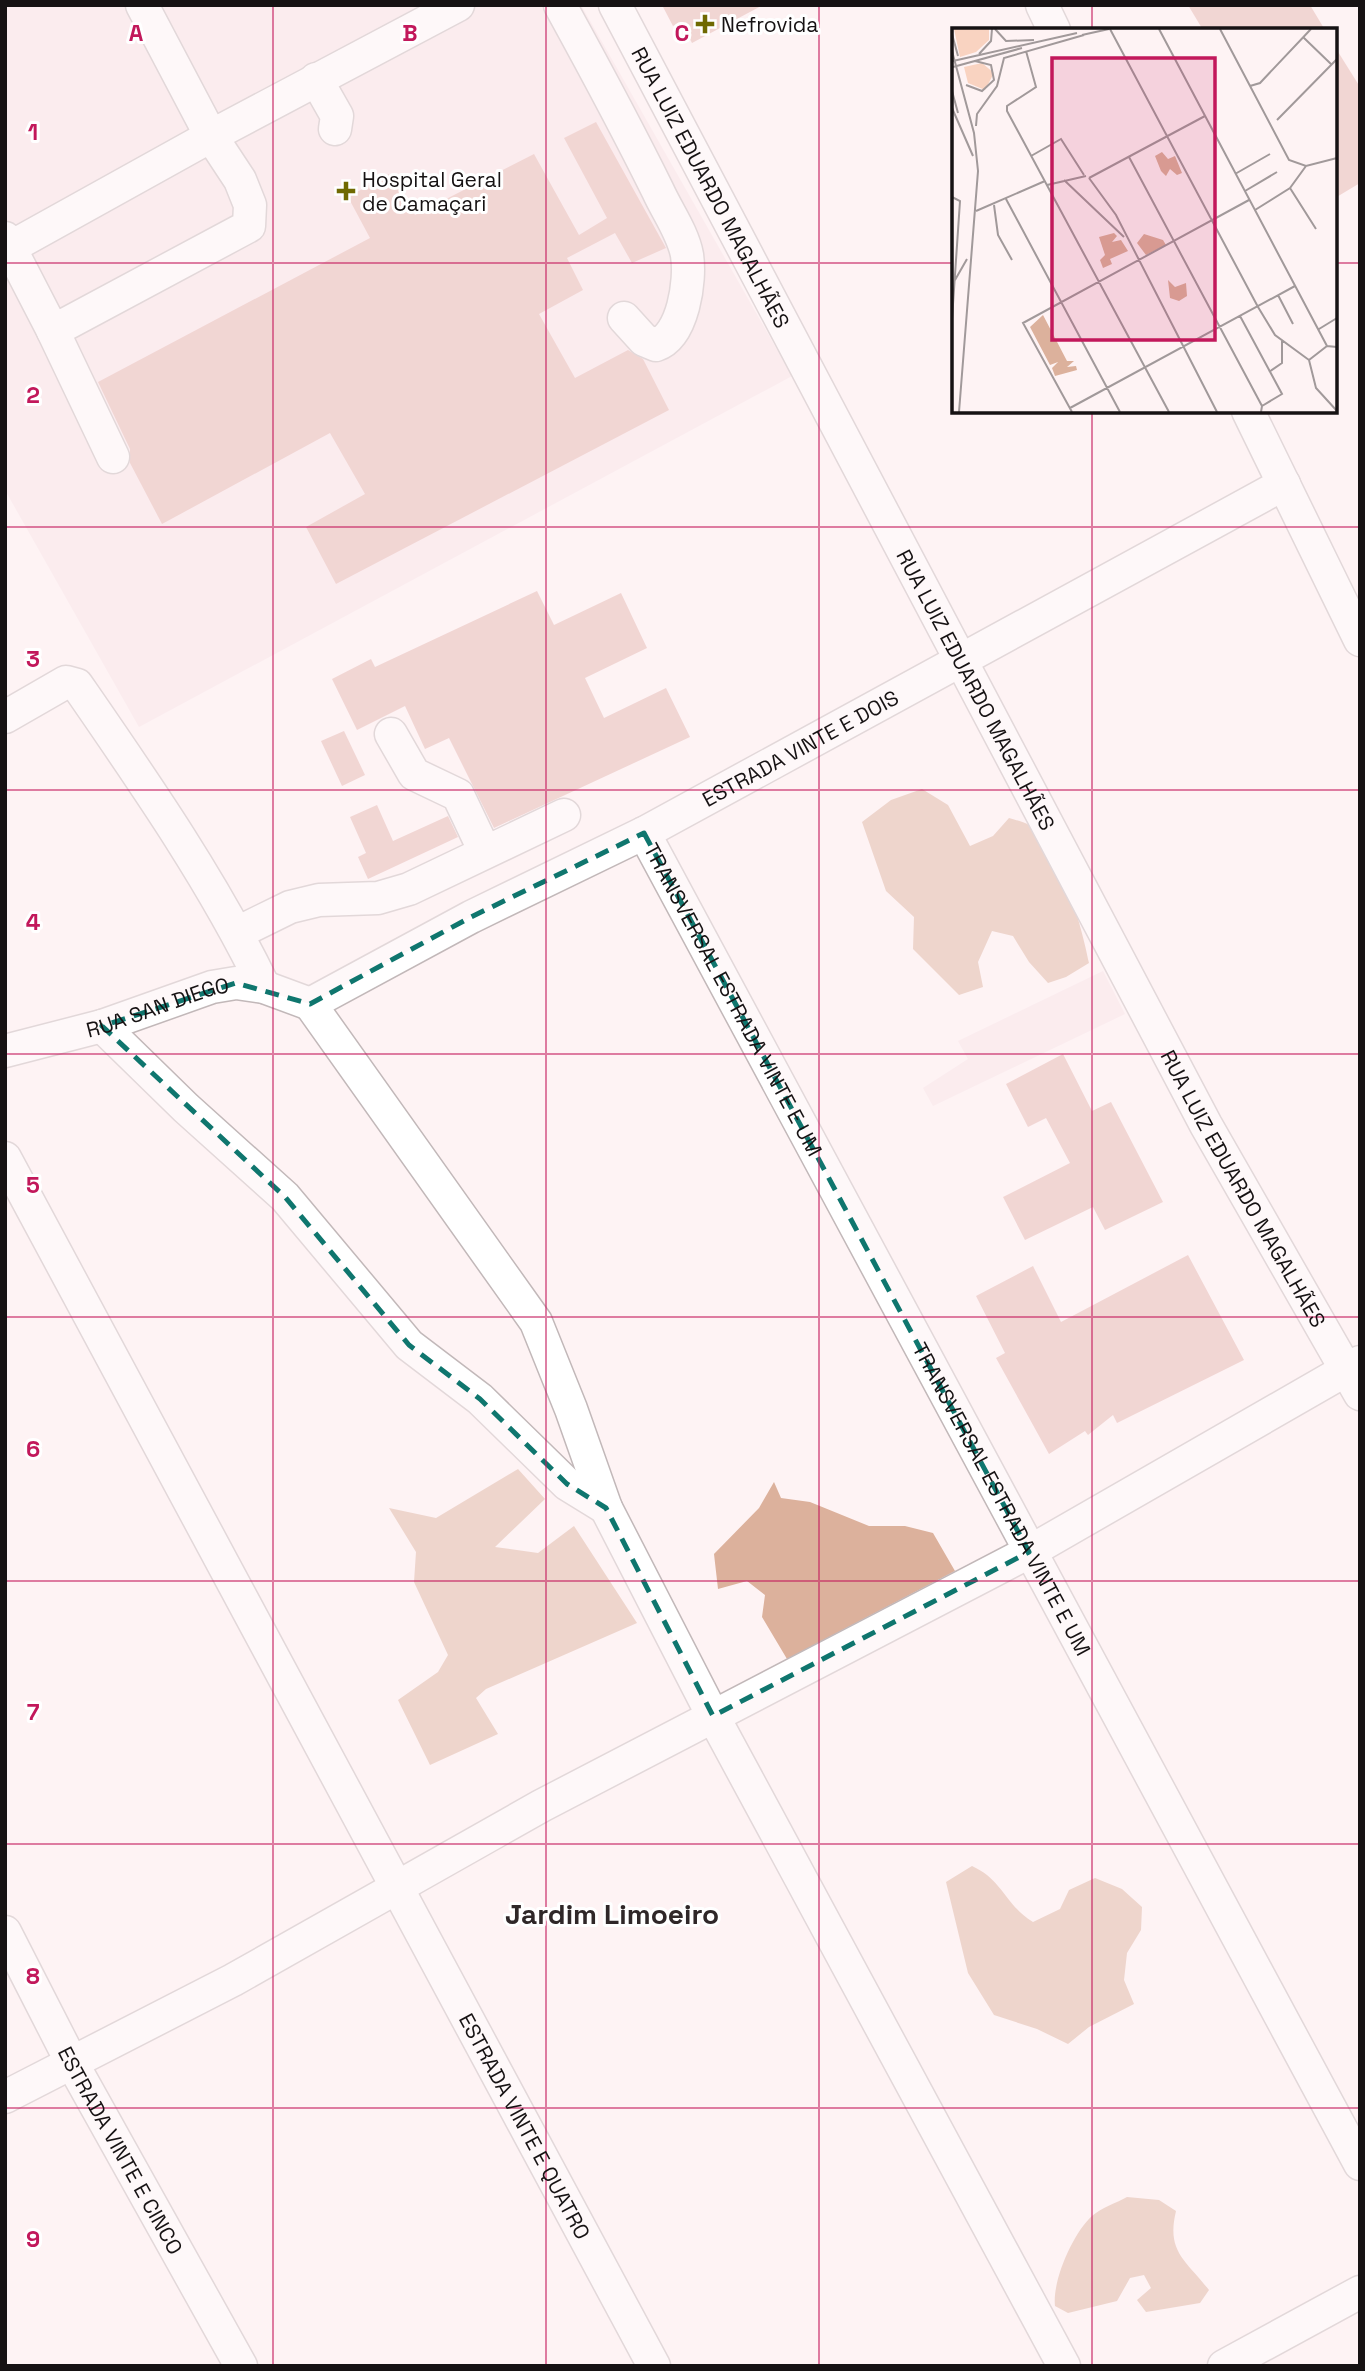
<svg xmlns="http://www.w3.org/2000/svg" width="1365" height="2371" font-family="'Space Grotesk',sans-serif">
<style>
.built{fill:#f8e4e7}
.forest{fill:#dcb19c}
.building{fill:#e3b3ac}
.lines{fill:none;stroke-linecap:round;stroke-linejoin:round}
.minor-casing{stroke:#c2b8b9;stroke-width:35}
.minor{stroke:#fff;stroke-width:32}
.marked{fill:none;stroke:#0f766e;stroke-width:5;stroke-dasharray:14 9;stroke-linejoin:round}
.grid{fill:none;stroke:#c2185b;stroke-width:2;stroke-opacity:0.55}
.poi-dot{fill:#6f6901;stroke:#fff;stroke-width:2.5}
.labels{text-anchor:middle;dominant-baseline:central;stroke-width:6;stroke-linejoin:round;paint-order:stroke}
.poi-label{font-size:21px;fill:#161213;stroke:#fff;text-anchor:start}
.street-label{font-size:21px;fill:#161213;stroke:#fff}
.district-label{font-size:28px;font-weight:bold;fill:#2f2728;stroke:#fff}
.inset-road{fill:none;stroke:#a1999a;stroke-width:2}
.view{fill:#c2185b;fill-opacity:0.15;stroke:#c2185b;stroke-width:3.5}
.inset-edge{fill:none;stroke:#161213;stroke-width:3.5}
.grid-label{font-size:23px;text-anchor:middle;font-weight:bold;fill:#c2185b;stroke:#fff;stroke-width:6;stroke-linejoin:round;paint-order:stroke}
</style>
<rect width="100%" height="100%" fill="#fef3f4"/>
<!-- built -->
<g class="built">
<polygon points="5,5 581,5 792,376 139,727 5,490"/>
<polygon points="1103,971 1125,1014 933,1106 923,1088 968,1059 958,1041"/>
</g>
<!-- forest -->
<g class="forest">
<path d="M 922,789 L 948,805 L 970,846 L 993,836 L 1009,818 C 1015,820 1024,822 1029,825 C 1060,846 1082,927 1089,963 L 1066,977 L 1048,983 L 1029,962 L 1013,936 L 992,931 L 978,962 L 983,987 L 959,995 L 913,949 L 914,917 L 886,891 L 862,822 L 891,800 Z"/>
<polygon points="518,1469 545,1499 495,1547 538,1553 574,1526 637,1623 486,1689 476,1698 498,1734 430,1765 398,1700 438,1672 448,1655 414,1582 416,1552 389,1508 436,1518"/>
<polygon points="774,1482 781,1498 810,1502 869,1526 905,1526 933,1533 955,1571 787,1659 762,1617 765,1595 747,1581 718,1589 714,1554 759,1508"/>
<path d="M 972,1866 C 1003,1880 1005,1905 1033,1922 L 1060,1909 L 1069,1890 L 1095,1878 L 1122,1889 L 1142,1907 L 1141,1930 L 1127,1953 L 1124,1980 L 1134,2004 L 1089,2027 L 1068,2044 L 1037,2029 L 994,2015 L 968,1973 L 946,1882 Z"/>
<path d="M 1127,2197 L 1159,2200 L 1176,2211 C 1166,2252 1186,2260 1209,2290 L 1200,2303 L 1146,2312 L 1137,2300 L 1151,2288 L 1144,2275 L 1130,2278 L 1117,2301 L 1068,2313 L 1055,2306 C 1052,2281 1073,2233 1092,2216 C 1101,2208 1116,2203 1127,2197 Z"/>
</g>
<!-- building -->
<g class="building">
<polygon points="662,5 763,5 692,43 681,22 673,26"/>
<polygon points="1188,5 1310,5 1325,30 1203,30"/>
<polygon points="1335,47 1360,87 1360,183 1335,198"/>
<polygon points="596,122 666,248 632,263 615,233 567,258 583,290 539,314 575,378 628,350 643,359 669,410 336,584 306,527 365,494 330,433 162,524 130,463 130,449 98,382 370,238 348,197 389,174 415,215 534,154 579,235 607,218 564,138"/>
<polygon points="537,591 554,625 621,593 647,648 585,678 604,718 666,688 690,737 494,828 449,738 425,749 405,706 357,730 332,679 371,659 375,667"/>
<polygon points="344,731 365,775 342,786 321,741"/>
<polygon points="377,805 393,841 448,816 458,837 368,879 358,857 366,853 350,817"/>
<polygon points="1063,1054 1092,1111 1111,1102 1163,1202 1105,1230 1093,1207 1025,1240 1003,1197 1070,1163 1046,1118 1028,1127 1006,1084"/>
<polygon points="1188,1255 1244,1360 1117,1423 1113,1415 1088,1435 1085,1431 1049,1454 996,1358 1005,1353 976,1296 1033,1266 1061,1322"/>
</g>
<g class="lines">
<!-- minor casing -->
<g class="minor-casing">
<g id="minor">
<path d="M 560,5 C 594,67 627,128 658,191 C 667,211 683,233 687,255 C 691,281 683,336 656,345 L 644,340 L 624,318"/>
<path id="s1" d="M 615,5 L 1206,1125 L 1360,1394"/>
<polyline points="1042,5 1054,30"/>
<polyline points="316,79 337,116 335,129"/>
<polyline points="5,238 53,331 249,226 250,205 240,180 211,136 142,5"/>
<polyline points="11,247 211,136 458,5"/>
<polyline points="53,331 113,457"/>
<polyline points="1248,411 1360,640"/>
<path d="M 5,717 L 66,682 L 77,685 C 144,782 213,881 264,987"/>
<polyline points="391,734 414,774 458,795 485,852"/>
<path id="s2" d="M 644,833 L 1360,2164"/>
<polyline points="237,933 290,907 319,900 378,898 409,889 564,815"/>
<polyline points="310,1004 536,1322 571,1409 606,1508 713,1716 1064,2366"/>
<path id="s3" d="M 310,1004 L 471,917 L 644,833 L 1284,484"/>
<polyline points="102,1026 186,1108 285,1197 409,1345 480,1399 567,1484 606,1508"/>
<path id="s4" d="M 5,1051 L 102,1026 L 212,987 L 236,983 L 264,987 L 310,1004"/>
<path id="s5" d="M 5,1158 L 654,2366"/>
<path id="s6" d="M 5,1932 L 72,2063 L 241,2366"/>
<polyline points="5,2097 233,1980 541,1806 1029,1552 1360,1362"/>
<polyline points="1224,2366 1360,2292"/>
</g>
</g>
<!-- minor -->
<use href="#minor" class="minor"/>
</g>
<!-- marked area -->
<path d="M0 0H1365V2371H0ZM 644,833 L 1029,1552 L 713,1716 L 606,1508 L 567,1484 L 480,1399 L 409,1345 L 285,1197 L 102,1026 L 236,983 L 310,1004 L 471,917 Z" fill="#fef3f4" fill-opacity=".55" fill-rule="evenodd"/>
<path class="marked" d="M 644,833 L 1029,1552 L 713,1716 L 606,1508 L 567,1484 L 480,1399 L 409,1345 L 285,1197 L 102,1026 L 236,983 L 310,1004 L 471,917 Z"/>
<!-- grid -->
<path class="grid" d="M 273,5 L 273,2366M 546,5 L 546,2366M 819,5 L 819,2366M 1092,5 L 1092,30M 5,263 L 954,263M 1335,263 L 1360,263M 1092,411 L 1092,2366M 5,527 L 1360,527M 5,790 L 1360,790M 5,1054 L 1360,1054M 5,1317 L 1360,1317M 5,1581 L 1360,1581M 5,1844 L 1360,1844M 5,2108 L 1360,2108"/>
<!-- markers -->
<g class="poi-dot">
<path d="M701.5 13.5h7v7h7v7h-7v7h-7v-7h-7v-7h7z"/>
<path d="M342.5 180.5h7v7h7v7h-7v7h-7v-7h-7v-7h7z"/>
</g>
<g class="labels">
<!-- poi labels -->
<g class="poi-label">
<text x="721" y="24">Nefrovida</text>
<text x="362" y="179">Hospital Geral<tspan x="362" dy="24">de Camaçari</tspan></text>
</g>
<!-- street labels -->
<g class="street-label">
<text stroke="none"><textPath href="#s1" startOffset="206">RUA LUIZ EDUARDO MAGALHÃES</textPath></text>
<text stroke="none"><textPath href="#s1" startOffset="774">RUA LUIZ EDUARDO MAGALHÃES</textPath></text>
<text stroke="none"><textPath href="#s3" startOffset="553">ESTRADA VINTE E DOIS</textPath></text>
<text stroke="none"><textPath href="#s2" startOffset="189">TRANSVERSAL ESTRADA VINTE E UM</textPath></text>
<text stroke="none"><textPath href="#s4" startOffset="159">RUA SAN DIEGO</textPath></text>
<text stroke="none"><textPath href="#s1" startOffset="1340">RUA LUIZ EDUARDO MAGALHÃES</textPath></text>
<text stroke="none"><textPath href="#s2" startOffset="756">TRANSVERSAL ESTRADA VINTE E UM</textPath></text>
<text stroke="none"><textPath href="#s5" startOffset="1099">ESTRADA VINTE E QUATRO</textPath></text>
<text stroke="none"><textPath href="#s6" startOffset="247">ESTRADA VINTE E CINCO</textPath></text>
</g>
<!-- district labels -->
<g class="district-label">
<text x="612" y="1914">Jardim Limoeiro</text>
</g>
</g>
<!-- overview -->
<g transform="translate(952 28)">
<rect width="385" height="385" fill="#fef3f4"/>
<path d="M 2,1 L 37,1 L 37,12 L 24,24 L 8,29 ZM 30,35 L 42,45 L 33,62 L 16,55 L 12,39 Z" fill="#f9d3c1"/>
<path d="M 210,124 L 216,131 L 223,128 L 230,145 L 225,147 L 218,141 L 214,148 L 209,143 L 203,128 ZM 162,205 L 165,208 L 160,214 L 169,212 L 176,223 L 158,231 L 160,236 L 151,240 L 148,232 L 153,227 L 147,209 ZM 192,206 L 211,212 L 214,217 L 194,227 L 185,215 ZM 216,252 L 223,259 L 234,255 L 235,268 L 227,273 L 218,270 ZM 91,287 L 115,333 L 122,333 L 115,339 L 124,338 L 125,342 L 103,348 L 100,340 L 106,334 L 98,337 L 78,299 Z" fill="#dcb19c"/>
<path class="inset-road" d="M 43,1 L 54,13 L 82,12M 158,1 L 306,279 L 323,307 L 357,332 L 364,360 L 385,383M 207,1 L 375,318 L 385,319M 268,1 L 337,132 L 354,138 L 385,130M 0,6 L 6,28M 130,7 L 157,1M 351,9 L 380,37M 0,23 L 22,105 L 26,143 L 7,384M 74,23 L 84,59 L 55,78 L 55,83 L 217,384M 27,26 L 39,13 L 40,1M 1,33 L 125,5M 1,39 L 70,20M 14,57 L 30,63 L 42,52 L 39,37 L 23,33M 298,58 L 308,55 L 359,1M 0,63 L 6,85M 0,80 L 21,128M 325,92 L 385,31M 24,98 L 25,86 L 45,58 L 52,30 L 132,7M 79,128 L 109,111 L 132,147M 177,129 L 310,378M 283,146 L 318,126M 137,150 L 164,187 L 265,384M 137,150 L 253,88M 112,152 L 172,209M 95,157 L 134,148M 338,160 L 364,201M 293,163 L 325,144M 0,169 L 8,173 L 0,291M 54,171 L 168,384M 42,177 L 46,207 L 60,232M 303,182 L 338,160 L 354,138M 24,183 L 93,153M 3,252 L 15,231M 326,267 L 341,296M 288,288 L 330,366 L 310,378 L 309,384M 367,301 L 385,290M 357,332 L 375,318M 317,344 L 330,335 L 330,313M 118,380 L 343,258M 120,384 L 71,295 L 297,172"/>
<path class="view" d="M 100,30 L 263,30 L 263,312 L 100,312 Z"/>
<rect width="385" height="385" class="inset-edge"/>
</g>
<g class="grid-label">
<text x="136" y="41">A</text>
<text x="410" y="41">B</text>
<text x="682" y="41">C</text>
<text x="33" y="140">1</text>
<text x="33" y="403">2</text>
<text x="33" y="667">3</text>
<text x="33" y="930">4</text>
<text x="33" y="1193">5</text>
<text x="33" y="1457">6</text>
<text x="33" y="1720">7</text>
<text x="33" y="1984">8</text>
<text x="33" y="2247">9</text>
</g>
<!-- border -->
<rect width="1365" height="2371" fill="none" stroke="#161213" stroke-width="14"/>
</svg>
